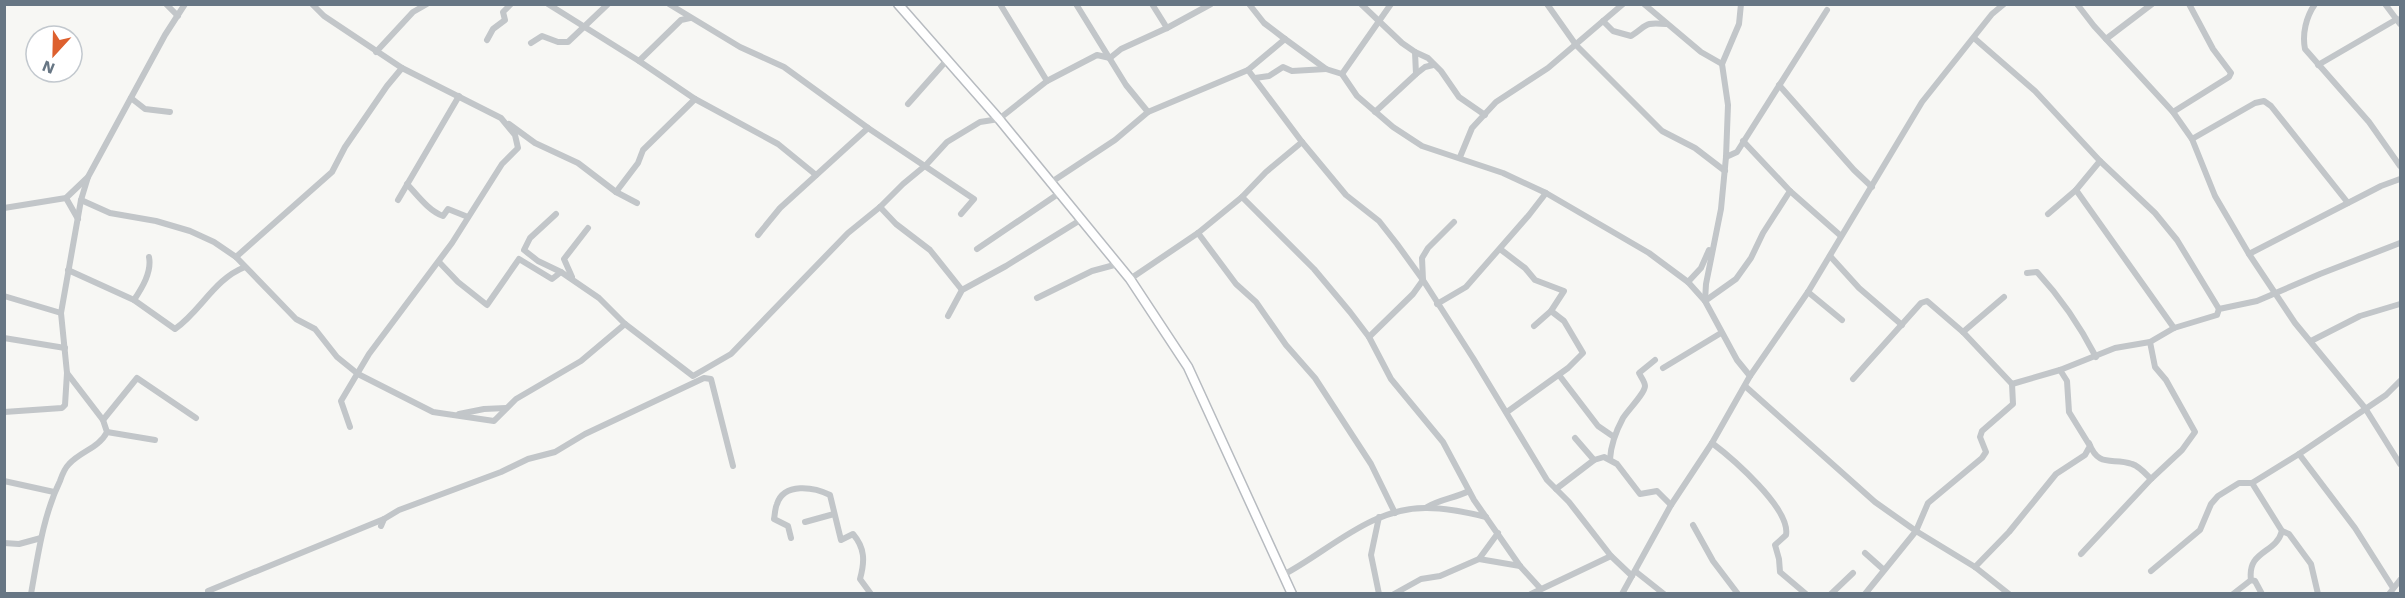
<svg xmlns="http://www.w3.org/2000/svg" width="2405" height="598" font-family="'Work Sans',sans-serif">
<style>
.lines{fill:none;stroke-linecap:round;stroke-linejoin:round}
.secondary-casing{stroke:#b7bbc0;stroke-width:11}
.street{stroke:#c2c6c9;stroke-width:6}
.secondary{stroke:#fff;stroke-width:8}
</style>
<rect width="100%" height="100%" fill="#f7f7f4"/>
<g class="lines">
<!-- secondary casing -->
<g class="secondary-casing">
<polyline id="secondary" points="898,4 999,119 1130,279 1188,367 1292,594"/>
</g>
<!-- street -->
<g class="street">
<polyline points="166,4 178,16"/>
<polyline points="312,4 324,16 402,68 501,118 515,135 518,148 502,164 452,243 369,354 341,401 350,427"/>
<polyline points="548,4 639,61 695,99 778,144 816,175"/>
<polyline points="669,4 740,47 784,67 868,128 974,199 961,214"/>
<polyline points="1000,4 1047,81"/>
<polyline points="1076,4 1126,85 1148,112"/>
<polyline points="1249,4 1264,23 1285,39 1326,69 1342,74 1357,96 1393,127 1422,146 1503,173 1546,193 1649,253 1688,282 1705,301 1736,279 1751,258 1763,233 1790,191"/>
<polyline points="1361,4 1402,43 1415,52 1416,74 1375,112"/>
<polyline points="1547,4 1576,45 1662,131 1695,148 1725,171"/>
<polyline points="1644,4 1701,52 1722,64"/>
<polyline points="1741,4 1739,24 1722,64 1728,105 1726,157 1721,209 1706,284 1705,301 1737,360 1750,376"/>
<polyline points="2077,4 2094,26 2173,112 2192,139 2215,196 2249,254 2295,323 2365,408 2400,464"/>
<path d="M 2315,4 C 2306,17 2302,34 2305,49 L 2369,122 L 2400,166"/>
<polyline points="2385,4 2400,24"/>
<path d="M 1603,21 L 1613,31 L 1631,36 C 1648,25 1643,22 1666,24"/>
<polyline points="1167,28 1211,4"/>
<polyline points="1974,38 2035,91 2100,161 2155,213 2177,240 2219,309"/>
<polyline points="2106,39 2152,4"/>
<polyline points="487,40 493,29 505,20 503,12 511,4"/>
<polyline points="531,43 542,36 558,42 568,42 608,4"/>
<polyline points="376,52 413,12 427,4"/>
<polyline points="1415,52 1428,58 1441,71 1459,97 1485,115"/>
<polyline points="1110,58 1121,49 1167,28 1152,4"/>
<polyline points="639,61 681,20 690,18"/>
<polyline points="2318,65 2397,19"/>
<polyline points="1248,70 1285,39"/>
<polyline points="1342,74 1391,4"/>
<polyline points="1416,74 1425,67 1433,65"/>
<polyline points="1255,78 1269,76 1283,67 1292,71 1326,69"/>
<polyline points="1779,85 1854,170 1872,187"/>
<polyline points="131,98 145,109 170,112"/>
<polyline points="908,104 947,60"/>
<polyline points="2173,112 2229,77 2231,73 2213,49 2189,4"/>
<polyline points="509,124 535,143 578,163 616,192 637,203"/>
<polyline points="2192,139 2255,103 2264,101 2271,106 2348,203"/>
<polyline points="1743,141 1790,191 1841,236"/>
<polyline points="1460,157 1472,128 1496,102 1548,68 1623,4"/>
<polyline points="1726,157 1737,152 1827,10"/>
<polyline points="1050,183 1115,140 1148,112 1248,70 1302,142 1346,195 1379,221 1397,244 1423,280 1473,358 1547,480 1569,502 1611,556 1632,576"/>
<path d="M 407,184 C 418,196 429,211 443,216 L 448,209 L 468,217"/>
<polyline points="2076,190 2174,328"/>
<polyline points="616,192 638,163 643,150 695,99"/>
<polyline points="1242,197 1314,269 1350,312 1369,337 1391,379 1443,442 1474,500 1520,566 1540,588"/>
<polyline points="66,198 78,219"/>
<polyline points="81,200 110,213 156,221 190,231 214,242 236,257 296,319 315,329 337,357 358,374 433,412 494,421 516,399 581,361 625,324"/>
<polyline points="398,200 459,96"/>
<polyline points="880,207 896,224 930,250 962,290"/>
<polyline points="4,208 66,198 88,177 165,35 185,4"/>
<polyline points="556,214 530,238 524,250 538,261 561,272"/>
<polyline points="2048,214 2076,190 2100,161"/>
<polyline points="1198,233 1236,284 1256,302 1286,345 1315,378 1371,464 1395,513"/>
<polyline points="758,235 780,208 868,128"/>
<polyline points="977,249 1058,194"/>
<polyline points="1500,249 1525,268 1535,280 1564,291 1551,311 1534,326"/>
<polyline points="2249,254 2381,186 2400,179"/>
<polyline points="1830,256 1859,288 1902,325"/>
<polyline points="236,257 332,172 345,147 387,86 402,68"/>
<polyline points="439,262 458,282 487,305 519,259 552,279 561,272 599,298 625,324 693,376 731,354 848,233 880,207 903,184 926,165 947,142 980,122 999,119 1047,81 1097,55 1110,58"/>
<path d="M 68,270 L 134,300 L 175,329 C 201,311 214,279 245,267"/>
<path d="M 2027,273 L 2037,272 C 2061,298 2080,326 2096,357"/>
<polyline points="572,277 564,259 588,228"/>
<polyline points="1130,279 1198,233 1242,197 1266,172 1302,142"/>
<polyline points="1688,282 1701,268 1709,250"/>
<polyline points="1808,292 1842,320"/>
<polyline points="4,296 61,313"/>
<polyline points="1037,298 1092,271 1118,264"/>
<path d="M 134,300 C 142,288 152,272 149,257"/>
<polyline points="1437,304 1466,287 1529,215 1546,193"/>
<polyline points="948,316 962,290 1006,266 1082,219"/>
<polyline points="1963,332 2004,297"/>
<polyline points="1369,337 1413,294 1423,280 1422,258 1428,248 1454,222"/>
<polyline points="4,338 65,348"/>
<polyline points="2311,341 2360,316 2400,304"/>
<polyline points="1663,368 1721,333"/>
<polyline points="1559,375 1598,426 1614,437"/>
<polyline points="1853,379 1921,303 1927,301 1963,332 2012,384 2060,370 2115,348 2150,342 2174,328 2217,315 2219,309 2257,301 2320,274 2400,243"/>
<polyline points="1745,386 1875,502 1916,531 1975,567 2009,594"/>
<polyline points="4,412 62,408 65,405 67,373"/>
<polyline points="1507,412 1568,368 1583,353 1564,321 1551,311"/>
<polyline points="459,414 484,409 506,408"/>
<polyline points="103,420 137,378 196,418"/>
<polyline points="107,432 155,440"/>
<polyline points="1575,438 1594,460"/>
<path d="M 1712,443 C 1732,458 1791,509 1786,535 L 1775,545 L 1779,559 L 1780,572 L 1806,594"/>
<path d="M 2089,443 C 2099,469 2112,457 2132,464 C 2139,466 2146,474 2151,479"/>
<polyline points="2299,454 2355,528 2393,588"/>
<path d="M 1610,459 C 1611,444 1616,431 1623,418 C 1628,410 1645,393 1645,386 C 1645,382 1641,377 1639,373 L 1655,360"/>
<polyline points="4,481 54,492"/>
<polyline points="2252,483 2282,531 2289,534 2311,564 2318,594"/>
<polyline points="1556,489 1594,460 1604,457 1617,464 1640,494 1657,491 1671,505"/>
<path d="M 1427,507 C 1441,499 1455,498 1469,491"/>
<polyline points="805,522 834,514"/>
<polyline points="1693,525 1713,561 1738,594"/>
<polyline points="381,526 384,519 399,510 501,472 528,459 555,452 585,434 704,378 711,379 733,466"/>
<path d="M 791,538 L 788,526 L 774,519 C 775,514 775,508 777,504 C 784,482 814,487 830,495 L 841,540 L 853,534 C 865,548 865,561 860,579 L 871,594"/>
<polyline points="4,543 19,544 41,538"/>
<polyline points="1865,553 1884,570"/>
<polyline points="2081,554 2151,479 2182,450 2195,432 2166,380 2155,367 2150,342"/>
<polyline points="1479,559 1520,566"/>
<polyline points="1975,567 2009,532 2056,474 2085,455 2090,446 2069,412 2067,381 2060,370"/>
<polyline points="1635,571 1664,594"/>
<polyline points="2151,571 2200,530 2211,504 2218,496 2239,483 2252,483 2299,454 2386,395 2400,381"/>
<path d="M 1283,575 C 1329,551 1371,507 1427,508 C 1447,508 1466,512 1486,517"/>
<polyline points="208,591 384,519"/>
<path d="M 31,594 C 38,555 43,516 60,481 C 62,475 65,468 69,464 C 81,451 99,448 107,432 L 103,420 L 67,373 L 61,313 L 81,200 L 88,177"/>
<polyline points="1379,594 1371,555 1379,517"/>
<polyline points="1394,594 1421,579 1440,576 1479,559 1498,533"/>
<polyline points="1531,594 1611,556"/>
<polyline points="1622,594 1671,505 1712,443 1750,376 1808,292 1922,102 1992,14 2004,4"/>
<polyline points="1831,594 1853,573"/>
<polyline points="1865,594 1916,531 1928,503 1982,458 1986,452 1980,437 1982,431 2013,404 2012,384"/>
<polyline points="2233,594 2251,580"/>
<path d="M 2262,594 L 2255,581 L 2251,580 C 2247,550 2276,554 2282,531"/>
<polyline points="2389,594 2400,580"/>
</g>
<!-- secondary -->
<use href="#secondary" class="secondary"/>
</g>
<!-- border -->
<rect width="2405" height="598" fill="none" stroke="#677684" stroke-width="12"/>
<!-- north arrow -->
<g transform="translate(54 54) rotate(202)"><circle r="28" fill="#ffffff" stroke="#c2c8ce" stroke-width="1.5"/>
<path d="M0-4.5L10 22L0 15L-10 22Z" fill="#dd602e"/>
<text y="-9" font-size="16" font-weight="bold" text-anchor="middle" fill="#677684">N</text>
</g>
</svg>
